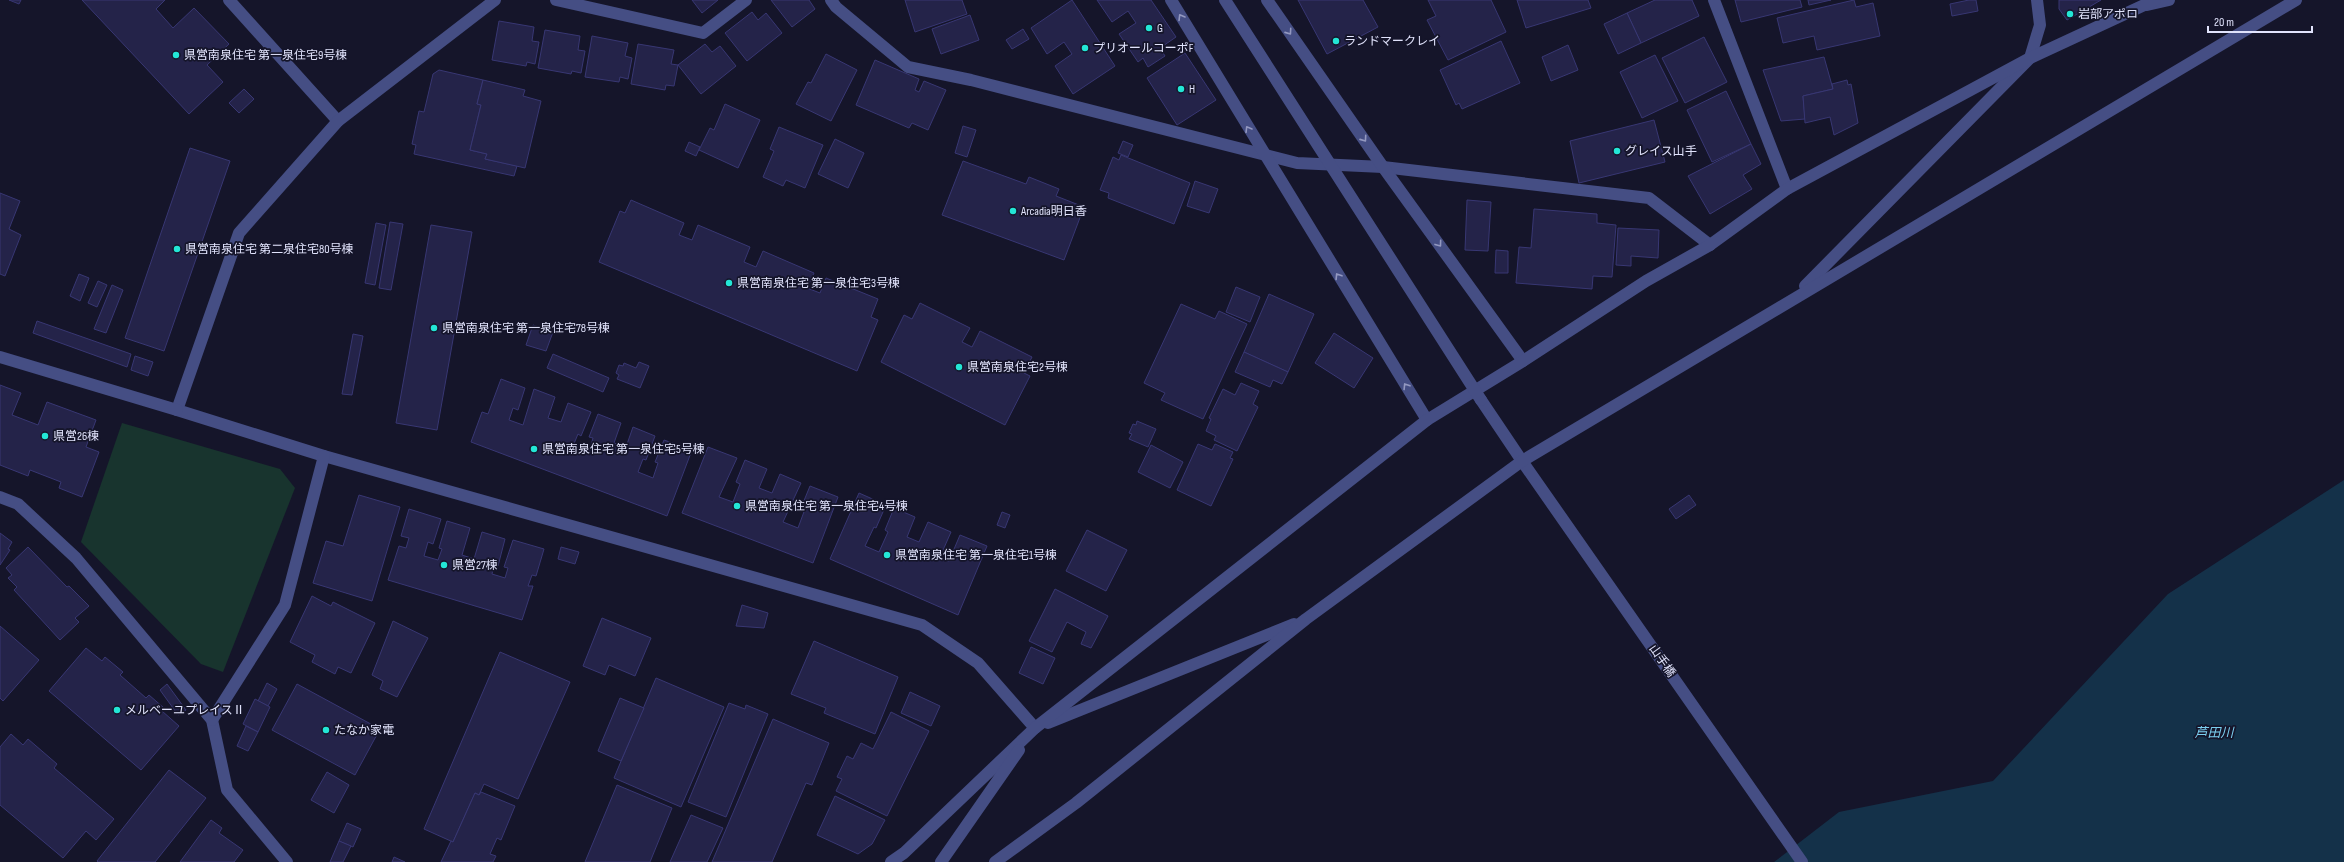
<svg xmlns="http://www.w3.org/2000/svg" width="2344" height="862" font-family="'Sofia Sans Condensed','Noto Sans JP',sans-serif">
<style>
.green{fill:#18342e}
.water{fill:#143149}
.building{fill:#242349;stroke:#383773}
.lines{fill:none;stroke-linecap:round;stroke-linejoin:round}
.minor{stroke:#454e84;stroke-width:12}
.minor-bridge{stroke:#454e84;stroke-width:12}
.oneway{stroke:#9398c0}
.poi-dot{fill:#23e6d6;stroke:#15152a;stroke-width:1.5}
.labels{text-anchor:middle;dominant-baseline:central;stroke-width:3.5;stroke-linejoin:round;paint-order:stroke}
.poi-label{font-size:12px;fill:#e1e3fc;stroke:#15152a;text-anchor:start}
.street-label{font-size:12px;fill:#e1e3fc;stroke:#15152a}
.water-label{font-size:13px;font-style:italic;fill:#7bcff0;stroke:#15152a}
</style>
<rect width="100%" height="100%" fill="#15152a"/>
<!-- green -->
<polygon class="green" points="122,423 280,469 295,488 223,672 201,664 81,542"/>
<!-- water -->
<polygon class="water" points="2344,480 2344,862 1774,862 1839,812 1993,781 2168,594"/>
<!-- building -->
<g class="building">
<polygon points="9,0 21,0 19,4"/>
<polygon points="82,0 165,0 156,9 173,28 194,8 229,44 207,65 223,82 189,114"/>
<polygon points="692,0 718,0 702,13"/>
<polygon points="771,0 809,0 815,9 792,27"/>
<polygon points="905,0 962,0 967,14 915,32"/>
<polygon points="1072,0 1115,66 1073,94 1055,66 1072,54 1064,42 1047,54 1031,28"/>
<polygon points="1097,0 1151,0 1176,37 1160,48 1165,56 1148,67 1143,58 1138,62 1119,34 1136,23 1128,11 1112,22"/>
<polygon points="1298,0 1363,0 1378,27 1327,54"/>
<polygon points="1428,0 1491,0 1506,32 1448,60 1427,20 1436,16"/>
<polygon points="1517,0 1588,0 1591,8 1526,28"/>
<polygon points="1655,0 1692,0 1699,16 1641,43 1627,13"/>
<polygon points="1735,0 1800,0 1802,7 1741,22"/>
<polygon points="1808,0 1831,0 1809,5"/>
<polygon points="1854,0 1856,7 1873,3 1880,36 1817,50 1814,36 1783,43 1777,18"/>
<polygon points="1969,0 1976,0 1978,11 1952,16 1950,4"/>
<polygon points="2059,0 2101,0 2067,20 2059,9"/>
<polygon points="752,12 758,20 766,13 782,33 747,61 725,33"/>
<polygon points="1627,13 1641,43 1618,54 1604,24"/>
<polygon points="970,15 979,40 941,54 932,29"/>
<polygon points="499,21 534,27 532,41 539,42 535,64 527,62 526,66 492,60"/>
<polygon points="1023,29 1029,39 1012,49 1006,40"/>
<polygon points="545,30 580,36 578,50 585,51 581,73 572,71 571,74 538,68"/>
<polygon points="592,36 628,43 625,56 632,58 628,79 620,77 619,82 585,77"/>
<polygon points="1704,37 1727,82 1685,103 1662,58"/>
<polygon points="1501,41 1520,83 1462,109 1459,103 1456,105 1440,70"/>
<polygon points="638,44 674,50 671,64 678,65 674,86 666,85 665,90 631,84"/>
<polygon points="705,44 712,52 720,46 736,66 701,94 678,65"/>
<polygon points="1568,45 1578,70 1551,81 1542,57"/>
<polygon points="1185,53 1216,100 1177,125 1147,78"/>
<polygon points="826,54 857,70 831,121 796,104 808,82 811,83"/>
<polygon points="1655,55 1678,101 1642,118 1620,72"/>
<polygon points="1824,57 1833,89 1803,96 1805,119 1781,121 1763,70"/>
<polygon points="875,60 919,79 915,90 919,92 924,81 946,90 928,130 912,123 909,128 856,105"/>
<polygon points="439,70 483,80 477,104 481,105 470,150 487,154 485,159 517,166 514,176 414,154 416,145 412,144 419,111 424,112 433,74"/>
<polygon points="483,80 525,90 523,96 541,101 525,168 485,159 487,154 470,150 481,105 477,104"/>
<polygon points="1847,80 1848,85 1851,84 1858,123 1834,135 1830,117 1805,123 1803,96 1833,89 1832,84"/>
<polygon points="244,89 254,99 239,113 229,103"/>
<polygon points="1726,91 1751,144 1712,162 1687,110"/>
<polygon points="725,104 760,120 738,168 699,150 710,128 714,130"/>
<polygon points="1654,120 1665,162 1579,183 1570,141"/>
<polygon points="963,126 976,130 967,157 955,153"/>
<polygon points="779,127 823,145 805,188 786,180 783,186 763,177 774,151 770,149"/>
<polygon points="835,139 864,153 848,188 818,174"/>
<polygon points="1123,141 1133,145 1128,157 1118,153"/>
<polygon points="689,142 700,147 696,156 685,151"/>
<polygon points="1751,144 1761,164 1743,175 1752,189 1710,214 1688,176"/>
<polygon points="190,148 230,161 164,351 125,338"/>
<polygon points="1121,155 1190,183 1174,224 1108,198 1109,193 1100,190 1113,157 1119,160"/>
<polygon points="963,161 1026,184 1029,177 1059,189 1056,196 1084,207 1064,260 942,215"/>
<polygon points="1195,181 1218,189 1209,213 1187,206"/>
<polygon points="0,193 20,201 9,229 21,235 5,276 0,274"/>
<polygon points="631,200 684,223 679,235 692,240 698,225 750,247 744,262 756,267 763,251 814,273 807,288 820,293 826,278 878,299 871,317 878,320 857,371 599,262 620,211 625,213"/>
<polygon points="1467,200 1491,202 1488,251 1465,250"/>
<polygon points="1534,209 1597,214 1597,223 1616,225 1612,277 1593,276 1592,289 1516,283 1519,247 1531,248"/>
<polygon points="390,222 403,224 391,290 379,288"/>
<polygon points="376,223 386,225 375,285 365,283"/>
<polygon points="431,225 472,232 437,430 396,423"/>
<polygon points="1618,228 1659,230 1658,258 1631,256 1631,266 1616,265"/>
<polygon points="1496,250 1508,251 1508,273 1495,273"/>
<polygon points="79,274 89,278 80,301 70,296"/>
<polygon points="98,281 107,285 97,307 88,303"/>
<polygon points="112,285 123,290 106,333 94,329"/>
<polygon points="1236,287 1260,297 1250,322 1226,312"/>
<polygon points="1269,294 1314,314 1288,372 1244,352"/>
<polygon points="920,303 970,328 962,342 972,347 980,331 1032,357 1024,373 1030,376 1005,425 881,362 904,315 912,319"/>
<polygon points="1181,304 1215,319 1219,311 1247,324 1203,419 1161,400 1165,393 1144,383"/>
<polygon points="37,321 131,354 127,367 33,333"/>
<polygon points="533,325 553,332 546,351 526,345"/>
<polygon points="1334,333 1373,358 1354,388 1315,363"/>
<polygon points="353,334 363,336 352,395 342,394"/>
<polygon points="1244,352 1288,372 1282,384 1273,380 1270,387 1235,372"/>
<polygon points="553,354 609,378 603,392 547,368"/>
<polygon points="135,356 153,362 148,376 131,370"/>
<polygon points="639,362 649,366 640,388 617,379 619,375 616,373 619,365 623,366 624,363 636,368"/>
<polygon points="501,379 525,388 518,410 513,408 509,420 523,425 534,389 555,397 548,418 561,422 568,403 591,412 581,436 578,434 573,446 589,452 593,438 589,437 598,414 621,423 614,443 626,447 633,427 655,436 646,460 643,459 638,472 653,478 658,463 655,462 664,440 692,450 667,516 471,442 482,412 488,414"/>
<polygon points="1241,383 1259,391 1253,404 1258,407 1237,451 1214,440 1216,436 1206,431 1211,419 1209,418 1223,389 1235,395"/>
<polygon points="0,385 21,393 12,415 38,425 47,402 96,420 86,447 99,452 82,497 59,488 61,482 30,470 28,476 0,465"/>
<polygon points="1137,421 1156,429 1148,447 1129,439 1132,434 1129,433 1133,424 1136,425"/>
<polygon points="1198,444 1212,450 1215,444 1233,452 1230,458 1233,459 1211,506 1177,490"/>
<polygon points="1151,445 1183,462 1170,488 1138,472"/>
<polygon points="708,447 737,458 719,497 733,502 740,484 736,482 745,460 767,469 759,488 772,493 780,474 801,483 783,522 798,528 805,509 801,508 810,486 838,497 813,563 682,513"/>
<polygon points="859,493 886,505 876,528 874,527 865,546 879,552 888,532 885,530 894,508 915,517 907,537 919,542 928,522 951,532 940,557 949,561 960,535 987,546 958,615 830,559"/>
<polygon points="359,495 400,507 372,601 313,583 326,541 343,546"/>
<polygon points="1689,495 1696,505 1676,519 1669,509"/>
<polygon points="409,509 441,519 433,544 428,542 424,556 438,560 442,549 439,548 447,521 470,528 462,555 474,559 482,532 505,539 498,566 494,565 492,574 505,578 508,568 504,567 513,540 544,549 536,576 532,575 528,586 533,586 522,620 388,580 399,546 406,548 409,538 401,536"/>
<polygon points="1002,512 1010,515 1005,528 997,525"/>
<polygon points="1087,530 1127,550 1106,591 1066,571"/>
<polygon points="0,533 12,542 8,549 10,550 0,565"/>
<polygon points="28,547 67,587 69,586 89,606 75,618 79,622 60,640 14,590 17,587 8,578 12,575 6,568"/>
<polygon points="561,547 579,552 575,564 558,559"/>
<polygon points="1055,589 1108,616 1091,648 1081,644 1086,632 1067,622 1052,652 1029,641"/>
<polygon points="312,596 331,606 333,602 375,623 351,673 338,667 335,674 312,662 315,655 290,642"/>
<polygon points="742,605 768,613 764,628 736,626"/>
<polygon points="602,618 651,638 635,676 609,665 605,675 583,666"/>
<polygon points="393,621 428,638 397,697 380,689 383,681 372,675"/>
<polygon points="0,626 39,660 3,701 0,698"/>
<polygon points="814,641 898,677 875,734 824,713 826,708 791,694"/>
<polygon points="1031,647 1055,658 1043,684 1019,673"/>
<polygon points="86,648 102,661 105,657 123,672 120,675 146,698 149,695 164,708 162,711 179,726 141,770 49,691"/>
<polygon points="500,652 570,682 518,799 484,784 479,795 475,793 453,842 424,829"/>
<polygon points="656,678 724,707 681,807 614,778"/>
<polygon points="267,683 277,689 268,706 258,701"/>
<polygon points="167,684 186,710 178,715 160,690"/>
<polygon points="297,684 380,729 355,775 272,730"/>
<polygon points="910,692 940,706 931,726 901,713"/>
<polygon points="620,698 644,708 621,761 598,751"/>
<polygon points="255,699 270,707 258,732 243,724"/>
<polygon points="729,703 745,709 746,705 768,714 726,817 688,802"/>
<polygon points="891,712 929,731 887,816 836,791 842,779 837,777 847,756 853,759 861,743 873,749"/>
<polygon points="773,719 829,743 812,785 806,783 772,862 712,862"/>
<polygon points="246,726 258,732 248,751 237,746"/>
<polygon points="11,734 23,745 28,739 57,764 54,768 114,819 96,840 86,831 63,858 0,805 0,747"/>
<polygon points="169,770 206,798 155,862 98,862 97,861"/>
<polygon points="327,772 349,785 334,813 311,800"/>
<polygon points="617,785 672,808 650,862 585,862"/>
<polygon points="481,792 515,806 501,840 497,838 490,854 496,856 493,862 441,862 451,841 453,842 475,793 479,795"/>
<polygon points="835,796 885,820 872,844 858,854 817,835"/>
<polygon points="691,815 723,828 707,862 670,862"/>
<polygon points="211,820 222,828 219,833 243,850 234,862 180,862"/>
<polygon points="347,823 361,829 353,847 339,841"/>
<polygon points="339,841 351,846 343,862 330,862"/>
<polygon points="394,857 405,862 392,862"/>
</g>
<g class="lines">
<!-- minor -->
<g class="minor">
<polyline points="229,0 338,121"/>
<polyline points="495,0 338,121 239,233 177,410 324,456 922,625 978,663 1035,728"/>
<polyline points="556,0 703,33 746,0"/>
<polyline points="831,0 836,7 908,67 971,80 1297,163 1383,167 1649,198 1710,245"/>
<polyline points="1171,0 1427,420"/>
<polyline points="1267,0 1383,167 1523,361"/>
<polyline points="1714,0 1787,189"/>
<polyline points="2147,5 2169,0"/>
<polyline points="1805,286 2030,58 2040,25 2037,0"/>
<polyline points="0,357 177,410"/>
<polyline points="1481,400 1522,461 1802,862"/>
<polyline points="0,497 18,504 76,558 212,720 227,790 287,862"/>
<polyline points="212,720 285,605 324,456"/>
<polyline points="1048,723 1294,624"/>
<polyline points="891,862 904,853 1035,728 1427,420 1523,361 1646,281 1710,245 1787,189 2030,58 2155,0"/>
<polyline points="941,862 1019,750"/>
<polyline points="995,862 1076,803 1306,619 1522,461 2296,0"/>
</g>
<!-- minor-bridge -->
<polyline class="minor-bridge" points="1225,0 1481,400"/>
</g>
<!-- one-way arrows -->
<defs><path id="oneway-chevron" d="M-2-3.5L2.5 0L-2 3.5" fill="none" stroke-width="1.6" stroke-linecap="round" stroke-linejoin="round"/></defs>
<g class="oneway">
<use href="#oneway-chevron" transform="translate(1181 17) rotate(-121)"/>
<use href="#oneway-chevron" transform="translate(1289 32) rotate(55)"/>
<use href="#oneway-chevron" transform="translate(1248 129) rotate(-121)"/>
<use href="#oneway-chevron" transform="translate(1364 139) rotate(55)"/>
<use href="#oneway-chevron" transform="translate(1439 244) rotate(54)"/>
<use href="#oneway-chevron" transform="translate(1338 276) rotate(-122)"/>
<use href="#oneway-chevron" transform="translate(1406 386) rotate(-122)"/>
</g>
<!-- markers -->
<g class="poi-dot">
<circle cx="2070" cy="14" r="4"/>
<circle cx="1149" cy="28" r="4"/>
<circle cx="1336" cy="41" r="4"/>
<circle cx="1085" cy="48" r="4"/>
<circle cx="176" cy="55" r="4"/>
<circle cx="1181" cy="89" r="4"/>
<circle cx="1617" cy="151" r="4"/>
<circle cx="1013" cy="211" r="4"/>
<circle cx="177" cy="249" r="4"/>
<circle cx="729" cy="283" r="4"/>
<circle cx="434" cy="328" r="4"/>
<circle cx="959" cy="367" r="4"/>
<circle cx="45" cy="436" r="4"/>
<circle cx="534" cy="449" r="4"/>
<circle cx="737" cy="506" r="4"/>
<circle cx="887" cy="555" r="4"/>
<circle cx="444" cy="565" r="4"/>
<circle cx="117" cy="710" r="4"/>
<circle cx="326" cy="730" r="4"/>
</g>
<g class="labels">
<!-- poi labels -->
<g class="poi-label">
<text x="2078" y="14">岩部アポロ</text>
<text x="1157" y="28">G</text>
<text x="1344" y="41">ランドマークレイ</text>
<text x="1093" y="48">プリオールコーポF</text>
<text x="184" y="55">県営南泉住宅 第一泉住宅9号棟</text>
<text x="1189" y="89">H</text>
<text x="1625" y="151">グレイス山手</text>
<text x="1021" y="211">Arcadia明日香</text>
<text x="185" y="249">県営南泉住宅 第二泉住宅80号棟</text>
<text x="737" y="283">県営南泉住宅 第一泉住宅3号棟</text>
<text x="442" y="328">県営南泉住宅 第一泉住宅78号棟</text>
<text x="967" y="367">県営南泉住宅2号棟</text>
<text x="53" y="436">県営26棟</text>
<text x="542" y="449">県営南泉住宅 第一泉住宅5号棟</text>
<text x="745" y="506">県営南泉住宅 第一泉住宅4号棟</text>
<text x="895" y="555">県営南泉住宅 第一泉住宅1号棟</text>
<text x="452" y="565">県営27棟</text>
<text x="125" y="710">メルベーユプレイスⅡ</text>
<text x="334" y="730">たなか家電</text>
</g>
<!-- street labels -->
<g class="street-label">
<text transform="translate(1662 661) rotate(55)">山手橋</text>
</g>
<!-- water labels -->
<g class="water-label">
<text x="2214" y="733">芦田川</text>
</g>
</g>
<!-- scale -->
<path d="M2208 26v6h104v-6" fill="none" stroke="#e1e3fc" stroke-width="2"/>
<text x="2214" y="26" font-size="12" fill="#e1e3fc" stroke="#15152a" stroke-width="3" paint-order="stroke">20 m</text>
</svg>
